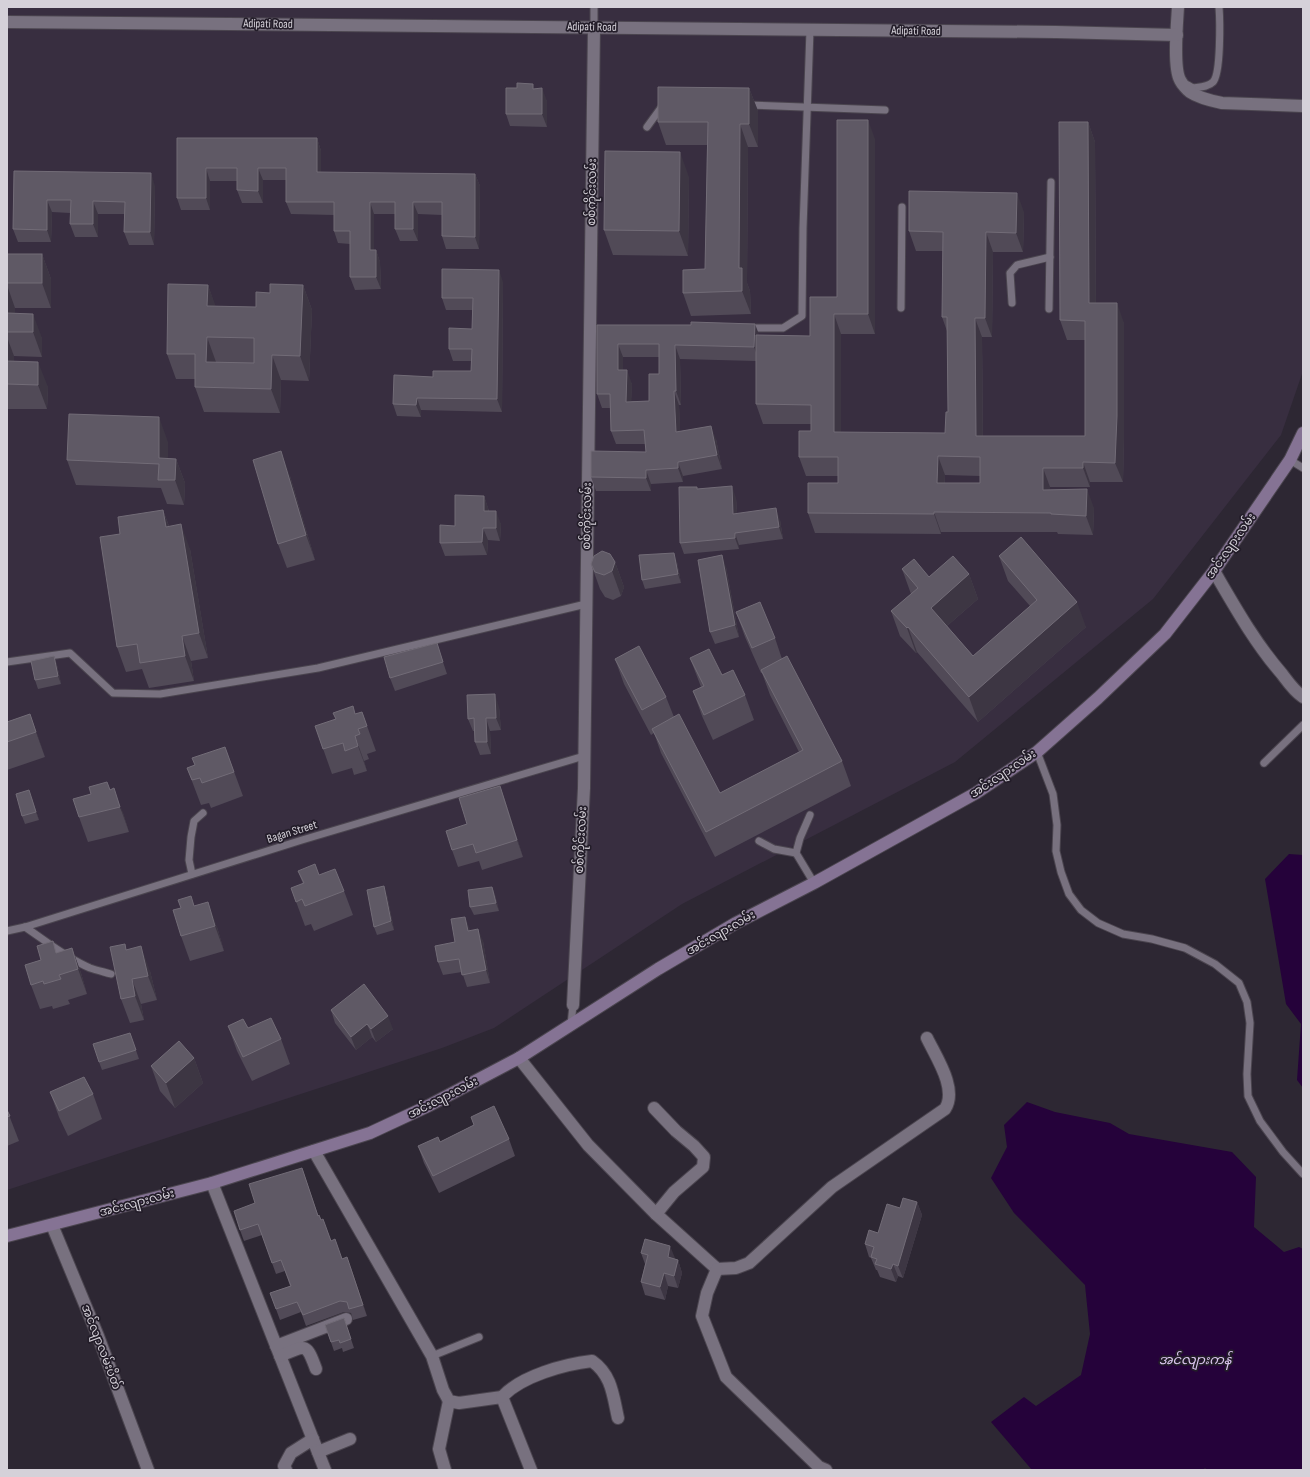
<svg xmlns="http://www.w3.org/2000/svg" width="1310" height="1477" font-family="'Sofia Sans Condensed','Noto Sans Myanmar',sans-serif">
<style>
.built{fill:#382e40}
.water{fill:#25023a}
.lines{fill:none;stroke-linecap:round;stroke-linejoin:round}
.lane-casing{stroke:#4b454f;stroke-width:9}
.street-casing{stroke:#4b454f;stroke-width:14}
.secondary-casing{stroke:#4b454f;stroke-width:14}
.lane{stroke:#78717f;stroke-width:7}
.street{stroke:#78717f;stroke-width:12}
.secondary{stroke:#857394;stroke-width:12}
.wall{fill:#514a57;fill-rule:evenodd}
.shaded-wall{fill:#3d3643}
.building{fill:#5f5965;stroke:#726c77;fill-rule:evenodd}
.labels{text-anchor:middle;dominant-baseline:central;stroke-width:3.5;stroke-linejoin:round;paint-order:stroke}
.street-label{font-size:12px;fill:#d5d1d9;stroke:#231d29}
.water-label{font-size:13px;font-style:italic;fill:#ddc7f1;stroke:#231d29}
</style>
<rect width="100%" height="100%" fill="#2d2733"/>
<!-- built -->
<polygon class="built" points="7,7 1303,7 1303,371 1281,435 1153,599 955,762 682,904 494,1028 442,1048 7,1190"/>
<!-- water -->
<g class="water">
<polygon points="1289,854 1303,855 1303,1088 1297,1080 1301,1024 1286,1004 1265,879"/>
<polygon points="1027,1102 1055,1112 1110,1123 1129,1134 1232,1152 1256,1177 1254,1227 1284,1252 1299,1247 1303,1249 1303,1470 1207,1470 1205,1468 1203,1470 1032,1470 991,1422 1024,1397 1036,1406 1081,1375 1090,1334 1085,1285 1014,1213 991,1178 1007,1147 1004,1125"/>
</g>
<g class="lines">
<!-- lane casing -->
<g class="lane-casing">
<g id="lane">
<polyline points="594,7 594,27"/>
<path d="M 1188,85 L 1193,88 C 1200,87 1208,87 1213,82 C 1221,74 1220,20 1219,7"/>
<polyline points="747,105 885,110"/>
<polyline points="647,127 663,105"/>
<polyline points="1012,303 1010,273 1017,265 1050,257"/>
<polyline points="901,308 902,207"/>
<polyline points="1049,309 1051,182"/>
<polyline points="747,328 783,328 802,316 803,228 810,30"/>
<polyline points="1290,460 1303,468"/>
<polyline points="7,662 70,653 113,693 160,694 318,668 586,604"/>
<polyline points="1037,752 1053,794 1057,825 1056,851 1061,872 1069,894 1081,910 1098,923 1123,934 1152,939 1185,948 1215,964 1239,983 1247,1002 1250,1023 1247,1074 1248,1096 1260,1121 1283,1152 1303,1174"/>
<polyline points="1264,763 1303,725"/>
<polyline points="810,815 800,838 796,853 814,883"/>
<polyline points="759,841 774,849 796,853"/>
<polyline points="192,874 189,860 191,837 194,821 203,813"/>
<path d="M 25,927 C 46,941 66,958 90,968 C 96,970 104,972 111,974"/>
<polyline points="7,931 25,927 302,840 584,756"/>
<polyline points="571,1025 573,1005"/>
<polyline points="432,1356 479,1337"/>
</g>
</g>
<!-- street casing -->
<g class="street-casing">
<g id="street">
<path d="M 1178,7 C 1177,24 1173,67 1180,80 C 1182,84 1187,90 1190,92 C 1199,98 1212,101 1222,103 L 1303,106"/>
<polyline points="7,22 1056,32 1177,35"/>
<path d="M 1214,571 C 1235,607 1255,643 1282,674 C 1288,682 1294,691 1303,697"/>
<polyline points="573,1005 584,788 594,27"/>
<path d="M 519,1058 L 588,1145 L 656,1214 L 717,1269 L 736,1268 L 749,1263 L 832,1187 L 945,1109 C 958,1089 936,1057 927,1038"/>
<polyline points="654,1108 676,1131 694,1146 704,1157 703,1167 674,1192 656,1214"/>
<polyline points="314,1151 432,1356 443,1390 449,1401 459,1403 502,1397 531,1470"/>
<polyline points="212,1183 325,1470"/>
<polyline points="52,1225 98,1336 148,1470"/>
<polyline points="717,1269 707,1293 702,1316 726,1377 819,1467 826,1470"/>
<polyline points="276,1346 346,1319"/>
<path d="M 280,1356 C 306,1345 306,1342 316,1369"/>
<path d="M 502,1397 C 521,1376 565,1364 592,1361 C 612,1375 613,1396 618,1418"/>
<polyline points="318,1452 350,1439"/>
<polyline points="286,1470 284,1466 291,1453 313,1439"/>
<polyline points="445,1470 439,1449 449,1401"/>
</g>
</g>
<!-- secondary casing -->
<g class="secondary-casing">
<polyline id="secondary" points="7,1236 212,1183 370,1133 428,1106 519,1058 658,969 736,923 814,883 976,793 1037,752 1098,698 1165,634 1214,571 1290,460 1303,433"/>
</g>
<!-- lane -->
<use href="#lane" class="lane"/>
<!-- street -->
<use href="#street" class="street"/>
<!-- secondary -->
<use href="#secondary" class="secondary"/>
</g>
<!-- wall -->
<g class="wall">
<polygon points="749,88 758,111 758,147 748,147 747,283 750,291 751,314 691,316 683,293 705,269 707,145 666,145 658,122"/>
<polygon points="535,89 547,101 547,127 510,126 506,114"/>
<path d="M 1088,122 L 1095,142 L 1096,303 L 1124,323 L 1124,436 L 1123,482 L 1090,482 L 1090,487 L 1050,487 L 1050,490 L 1094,508 L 1093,535 L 1058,534 L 1057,532 L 941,532 L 941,534 L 815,533 L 808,513 L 838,483 L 838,476 L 806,476 L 799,457 L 811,431 L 811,424 L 763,424 L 756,404 L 756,361 L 680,359 L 681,405 L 679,405 L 680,431 L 716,439 L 722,469 L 683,476 L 683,482 L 651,484 L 651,491 L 596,491 L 591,477 L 646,452 L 645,444 L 616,444 L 611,431 L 610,408 L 602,408 L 597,394 L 597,325 L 759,335 L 810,336 L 837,297 L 875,139 L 875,334 L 841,334 L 841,432 L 945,433 L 948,412 L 947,331 L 942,317 L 943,251 L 916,251 L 909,231 L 1024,212 L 1023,252 L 993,252 L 992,337 L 982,337 L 983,436 L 1085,436 L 1085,340 L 1067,340 L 1060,320 ZM 623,357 L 659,357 L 659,374 L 649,401 L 631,401 L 632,384 L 623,370 ZM 945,475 L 980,476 L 980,483 L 945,483 Z"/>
<polygon points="177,138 317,138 321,151 321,173 475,174 480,186 479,249 446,249 442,236 442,215 418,214 418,241 400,241 395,229 395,214 374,214 374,250 376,250 380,262 381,289 355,290 350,277 350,244 338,243 334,231 334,215 291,214 286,202 286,180 263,180 263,203 242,203 237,190 237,181 210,181 210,210 181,210 177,198"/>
<polygon points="14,171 155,186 154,245 129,245 124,232 124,214 98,214 98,237 75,237 70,224 70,213 52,212 51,242 18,242 13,229"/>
<polygon points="689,177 688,256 613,255 604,230"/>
<polygon points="7,254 42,254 51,279 51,308 15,308 15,313 42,338 42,357 14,356 14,361 48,387 47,409 7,409"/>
<polygon points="503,282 502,412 421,410 421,417 397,416 393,404 433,377 471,371 472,361 453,361 449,349 472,329 472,310 446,310 442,298"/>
<polygon points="208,285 215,306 256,307 270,293 303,285 312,310 309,381 281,380 280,413 204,412 195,387 195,379 176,379 167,354"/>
<polygon points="168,442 168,458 176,459 185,483 184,505 167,504 161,488 76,485 67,460"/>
<polygon points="290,476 315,560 287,568 278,544"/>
<polygon points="697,487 697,489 736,498 737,513 780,520 783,539 739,545 739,549 684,554 680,543"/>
<polygon points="484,496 489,511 501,524 500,541 488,540 487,555 445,556 440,543 455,526"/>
<polygon points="163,510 169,526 190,549 208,658 191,661 194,681 149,688 142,669 126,672 117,647 120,534"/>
<polygon points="999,556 1086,627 978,722 917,652 916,653 900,636 891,611 911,594 902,569 929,577 969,574 978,599 947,626 973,656 1030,606 1008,581"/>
<polygon points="615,562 624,587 621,596 613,600 605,597 600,589 591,564"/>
<polygon points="677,562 681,583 645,589 642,580"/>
<polygon points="726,567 739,637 715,644 710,632"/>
<polygon points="736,612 775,638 782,659 842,761 851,786 715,857 661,753 654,733 651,735 624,684 615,659 666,697 674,717 720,793 799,752 770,695 762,673 761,673 745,637"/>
<polygon points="54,656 57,665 61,684 38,689 35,680"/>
<polygon points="441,656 447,674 395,691 390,678"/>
<polygon points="690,658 722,675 745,695 754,720 713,740 702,716 693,691 701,687"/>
<polygon points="499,707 501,730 490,731 491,754 480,755 475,742 475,731 473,731 468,719"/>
<polygon points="362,712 376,751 367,754 369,759 364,761 367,771 354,775 352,768 332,774 315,726"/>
<polygon points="30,714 45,757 7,770 7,722"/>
<polygon points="225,747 243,796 211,808 209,803 201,805 187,768 195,765"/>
<polygon points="500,786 506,803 523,857 482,870 479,861 458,867 452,850 467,824"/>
<polygon points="110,790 123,813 129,832 88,842 79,817"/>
<polygon points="32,798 39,820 25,824 22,816"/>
<polygon points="298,871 319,875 344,891 353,915 314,931 311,924 305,926 291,888 303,884"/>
<polygon points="492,887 495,895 499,911 474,915 470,907"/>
<polygon points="387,895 394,930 377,935 374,927"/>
<polygon points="194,906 217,927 224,951 190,961 181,936 181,908"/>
<polygon points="470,930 483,941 490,983 467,987 462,972 443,975 438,962 455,942"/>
<polygon points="125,944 126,950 150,971 157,1000 141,1004 144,1020 130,1023 121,999"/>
<polygon points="72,948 81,973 87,994 68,1000 70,1004 53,1009 52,1006 40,1009 31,985 41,960 57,953"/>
<polygon points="331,1010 393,1029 376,1042 372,1037 356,1050 335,1023"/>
<polygon points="228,1026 248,1028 281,1039 290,1064 252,1081 237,1051"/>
<polygon points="130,1033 139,1059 102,1070 99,1062"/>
<polygon points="194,1058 203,1083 175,1108 160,1091 151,1066"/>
<polygon points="50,1092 93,1094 102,1119 68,1136 59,1117"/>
<polygon points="7,1110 19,1141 7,1146"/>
<polygon points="471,1117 509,1139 515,1156 439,1193 424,1163 418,1146 440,1142 474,1125"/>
<polygon points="302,1168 318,1215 321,1220 331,1241 342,1259 351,1268 367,1316 353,1320 351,1313 344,1312 306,1326 301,1312 280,1320 270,1293 290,1286 285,1271 276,1274 262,1235 244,1241 240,1230 255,1203"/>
<polygon points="917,1202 922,1215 903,1278 898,1276 896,1282 880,1277 877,1270 876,1270 871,1258 869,1257 865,1244 878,1233 900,1208"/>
<polygon points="641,1253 675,1258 675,1259 678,1260 682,1273 678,1288 668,1286 665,1300 645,1295 641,1282 645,1264"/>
<polygon points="344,1318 354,1348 343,1352 342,1348 334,1351 325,1325"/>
</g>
<!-- shaded-wall -->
<g class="shaded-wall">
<polygon points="542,88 547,101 547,127 542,114"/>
<polygon points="749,88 758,111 758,147 749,124"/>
<polygon points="868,120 875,139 875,334 868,314"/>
<polygon points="1088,122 1095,142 1096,323 1089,303"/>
<polygon points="740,124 748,147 747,283 750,291 751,314 742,291 739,268"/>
<polygon points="317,138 321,151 321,185 317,172"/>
<polygon points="680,152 689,177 688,256 679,231"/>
<polygon points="206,168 210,181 210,210 206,198"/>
<polygon points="258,168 263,180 263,203 258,191"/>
<polygon points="151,173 155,186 154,245 150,232"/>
<polygon points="475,174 480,186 479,249 475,237"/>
<polygon points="1017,193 1024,212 1023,252 1016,233"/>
<polygon points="47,200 52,212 51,242 47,230"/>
<polygon points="93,201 98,214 98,237 93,224"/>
<polygon points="370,202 374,214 374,262 370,250"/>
<polygon points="413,202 418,214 418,241 413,229"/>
<polygon points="986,232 993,252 992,337 985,318"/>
<polygon points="376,250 380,262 381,289 376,277"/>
<polygon points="42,254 51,279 51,308 42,283"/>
<polygon points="499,270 503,282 502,412 497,399"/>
<polygon points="7,285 15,308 15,332 7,316"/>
<polygon points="208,285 217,310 207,306"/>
<polygon points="303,285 312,310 309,381 300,356"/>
<polygon points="1117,303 1124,323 1124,436 1123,482 1115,463"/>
<polygon points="33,314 42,338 42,357 33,332"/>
<polygon points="834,314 841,334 841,451 834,432"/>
<polygon points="975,318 982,337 983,456 976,436"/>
<polygon points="755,324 760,337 759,361 754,347"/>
<polygon points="7,337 14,356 14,384 7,367"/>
<polygon points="207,337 216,362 215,387 206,362"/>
<polygon points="618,344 623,357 623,384 618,370"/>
<polygon points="675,345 680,359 681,405 676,391"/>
<polygon points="272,355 281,380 280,413 271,389"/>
<polygon points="38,362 48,387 47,409 38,385"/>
<polygon points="627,370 632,384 631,415 626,402"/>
<polygon points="674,391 679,405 681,446 676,432"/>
<polygon points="417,398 421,410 421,417 416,405"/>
<polygon points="159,417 168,442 168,480 159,458"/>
<polygon points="711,426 716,439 722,469 717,455"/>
<polygon points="281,451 290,476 315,560 306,535"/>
<polygon points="938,456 945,475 944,503 937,483"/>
<polygon points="176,459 185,483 184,505 175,480"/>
<polygon points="678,462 683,476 683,482 678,468"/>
<polygon points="1083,462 1090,482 1090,487 1083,468"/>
<polygon points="1043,468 1050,487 1050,509 1043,490"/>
<polygon points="646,470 651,484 651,491 646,478"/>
<polygon points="732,486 736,498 738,526 733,514"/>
<polygon points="1087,489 1094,508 1093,535 1086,516"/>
<polygon points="484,496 488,508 489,523 484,511"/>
<polygon points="776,508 780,520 783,539 779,527"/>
<polygon points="163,510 172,535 166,527"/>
<polygon points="496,511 501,524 500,541 496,528"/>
<polygon points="934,512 941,532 941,534 934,514"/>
<polygon points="181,524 190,549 208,658 199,633"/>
<polygon points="483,528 488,540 487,555 482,542"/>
<polygon points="735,533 739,545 739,549 735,538"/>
<polygon points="674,553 677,562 681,583 678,574"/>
<polygon points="722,555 726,567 739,637 735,625"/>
<polygon points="615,562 624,587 621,596 612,571"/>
<polygon points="969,574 978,599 940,632 931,608"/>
<polygon points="1077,602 1086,627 978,722 969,697"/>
<polygon points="908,627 917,652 916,653 907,628"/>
<polygon points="182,636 191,661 194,681 185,656"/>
<polygon points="54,656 57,665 61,684 58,676"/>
<polygon points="495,694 499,707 501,730 496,718"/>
<polygon points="30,714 39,739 45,757 36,732"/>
<polygon points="486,718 490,731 491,754 487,742"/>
<polygon points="355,736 364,761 367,771 358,746"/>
<polygon points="500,786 506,803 523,857 517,840"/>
<polygon points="114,788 123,813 129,832 120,807"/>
<polygon points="29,790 32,798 39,820 36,812"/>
<polygon points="384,886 387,895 394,930 391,921"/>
<polygon points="492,887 495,895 499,911 496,903"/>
<polygon points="208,902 217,927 224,951 215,926"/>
<polygon points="465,917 470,929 472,943 468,931"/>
<polygon points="478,929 483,941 490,983 486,970"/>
<polygon points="141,946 150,971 157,1000 148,976"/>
<polygon points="72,948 81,973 87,994 78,969"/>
<polygon points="132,979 141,1004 144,1020 135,996"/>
<polygon points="388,1016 393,1029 376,1042 371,1029"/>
<polygon points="367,1024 372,1037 356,1050 351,1037"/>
<polygon points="194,1058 203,1083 175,1108 166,1083"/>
<polygon points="917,1202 922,1215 903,1278 898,1266"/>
<polygon points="670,1246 675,1258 672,1270 668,1257"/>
<polygon points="347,1257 351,1268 367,1316 363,1305"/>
<polygon points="678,1260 682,1273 678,1288 674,1276"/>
<polygon points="893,1264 898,1276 896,1282 891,1269"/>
<polygon points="664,1273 668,1286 665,1300 660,1287"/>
</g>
<!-- building -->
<g class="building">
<polygon points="517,83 533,84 533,89 542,88 542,114 506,114 506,88 517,88"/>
<polygon points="658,87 749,88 749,124 740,124 739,268 742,268 742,291 683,293 683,270 705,269 708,122 658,122"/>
<path d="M 837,120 L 868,120 L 868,314 L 834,314 L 834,432 L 945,433 L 946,412 L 948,412 L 947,317 L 942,317 L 943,232 L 909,231 L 909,191 L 1017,193 L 1016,233 L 986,232 L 985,318 L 975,318 L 976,436 L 1085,436 L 1085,321 L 1060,320 L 1059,122 L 1088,122 L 1089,303 L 1117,303 L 1117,416 L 1115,463 L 1083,462 L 1083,468 L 1043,468 L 1043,490 L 1087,489 L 1086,516 L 1051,514 L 1051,513 L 934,512 L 934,514 L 808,513 L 808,483 L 838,483 L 838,457 L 799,457 L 799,431 L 811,431 L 811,405 L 756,404 L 756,335 L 810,336 L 810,297 L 837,297 ZM 938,456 L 980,457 L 980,483 L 937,483 Z"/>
<polygon points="177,138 317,138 317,172 475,174 475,237 442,236 442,202 413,202 413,229 395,229 395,202 370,202 370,250 376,250 376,277 350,277 350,231 334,231 334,202 286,202 286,168 258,168 258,191 237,190 237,168 206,168 206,198 177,198"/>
<polygon points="605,151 680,152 679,231 604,230"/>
<polygon points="14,171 151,173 150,232 124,232 125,202 93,201 93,224 70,224 71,200 47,200 47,230 13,229"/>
<rect x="7" y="254" width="35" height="29"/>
<polygon points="442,269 499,270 497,399 417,398 416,405 393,404 394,375 433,377 433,371 471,371 472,349 449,349 449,328 472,329 473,298 442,298"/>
<path d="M 168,284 L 208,285 L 207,306 L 256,307 L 256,292 L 270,293 L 270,284 L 303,285 L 300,356 L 272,355 L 271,389 L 195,387 L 195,354 L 167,354 ZM 207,337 L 254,338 L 254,363 L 206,362 Z"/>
<polygon points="7,313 33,314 33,332 7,332"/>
<path d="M 691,322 L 755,324 L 754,347 L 675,345 L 676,391 L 674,391 L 676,432 L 711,426 L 717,455 L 678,462 L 678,468 L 646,470 L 646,478 L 591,477 L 591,451 L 646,452 L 644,430 L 611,431 L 610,394 L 597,394 L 597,325 L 691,325 ZM 618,344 L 659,344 L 659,374 L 649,374 L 649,401 L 626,402 L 627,370 L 618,370 Z"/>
<polygon points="7,361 38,362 38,385 7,384"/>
<polygon points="69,414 159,417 159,458 176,459 175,480 158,480 159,464 67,460"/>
<polygon points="281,451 306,535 278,544 253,460"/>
<polygon points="732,486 733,514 776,508 779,527 735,533 735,538 680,543 679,487 697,487 697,489"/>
<polygon points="455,495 484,496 484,511 496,511 496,528 483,528 482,542 440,543 440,525 455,526"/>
<polygon points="163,510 166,527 181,524 199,633 182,636 185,656 140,663 137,644 117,647 100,537 120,534 118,517"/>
<polygon points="1021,537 1077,602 969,697 908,627 907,628 891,611 918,588 902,569 914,559 929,577 953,556 969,574 931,608 973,656 1037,600 999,556"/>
<polygon points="602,551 610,554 615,562 612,571 604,575 595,572 591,564 594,556"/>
<polygon points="674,553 678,574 642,580 639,555"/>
<polygon points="722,555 735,625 710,632 698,560"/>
<polygon points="760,602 775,638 752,648 736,612"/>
<polygon points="437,643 443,662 390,678 384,657"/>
<polygon points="639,646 666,697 642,710 615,659"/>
<polygon points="709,649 722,675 733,670 745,695 704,715 693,691 704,686 690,658"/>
<polygon points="54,656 58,676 35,680 31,661"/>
<polygon points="787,656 842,761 706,832 652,729 679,714 720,793 803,750 761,670"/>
<polygon points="495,694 496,718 486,718 487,742 475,742 474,718 468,719 467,695"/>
<polygon points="353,706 355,714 362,712 367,726 358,729 360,734 355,736 358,746 345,751 343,743 323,749 315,726 336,719 333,713"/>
<polygon points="30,714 36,732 7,742 7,722"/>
<polygon points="225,747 234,772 202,783 200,778 192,780 187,768 195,765 192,758"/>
<polygon points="107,782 110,790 114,788 120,807 79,817 73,799 91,794 89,787"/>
<polygon points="500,786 517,840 476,853 473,844 452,850 446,831 467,824 459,798"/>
<polygon points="29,790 36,812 22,816 16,794"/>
<polygon points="315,864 319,875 335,869 344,891 305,906 302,899 296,902 291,888 304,883 298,871"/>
<polygon points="384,886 391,921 374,927 367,890"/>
<polygon points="492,887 496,903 470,907 468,890"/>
<polygon points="191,896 194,906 208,902 215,926 181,936 173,910 181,908 178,900"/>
<polygon points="465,917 468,931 478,929 486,970 462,975 459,959 438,962 435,946 455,942 451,919"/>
<polygon points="53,941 56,953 72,948 78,969 59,975 61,979 44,984 43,981 31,985 25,965 41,960 37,946"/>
<polygon points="125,944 126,950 141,946 148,976 132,979 135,996 121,999 110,947"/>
<polygon points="364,984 388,1016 371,1029 367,1024 351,1037 331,1010"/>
<polygon points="271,1018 281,1039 243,1057 228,1026 243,1019 248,1028"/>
<polygon points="130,1033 136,1050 99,1062 93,1044"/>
<polygon points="179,1041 194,1058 166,1083 151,1066"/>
<polygon points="84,1077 93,1094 59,1111 50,1092"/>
<polygon points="494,1106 509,1139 433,1176 418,1146 438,1137 440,1142 474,1125 471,1117"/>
<polygon points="7,1110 10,1116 7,1117"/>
<polygon points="302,1168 318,1216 319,1215 321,1220 323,1219 331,1241 335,1239 342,1259 347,1257 363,1305 349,1309 347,1302 340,1301 303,1315 297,1302 276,1309 270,1293 291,1286 281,1260 272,1263 258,1224 240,1230 234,1211 255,1203 249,1184"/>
<polygon points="903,1198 917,1202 898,1266 893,1264 891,1269 875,1264 877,1259 871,1257 874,1247 865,1244 869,1230 878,1233 887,1204 900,1208"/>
<polygon points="645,1239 670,1246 668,1257 678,1260 674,1276 664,1273 660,1287 641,1282 648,1255 641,1253"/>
<polygon points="344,1318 351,1339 340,1343 339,1340 331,1342 325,1325"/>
</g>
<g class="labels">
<!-- street labels -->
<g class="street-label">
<text transform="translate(268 24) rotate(1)">Adipati Road</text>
<text transform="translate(592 27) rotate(1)">Adipati Road</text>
<text transform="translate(916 31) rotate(1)">Adipati Road</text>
<text transform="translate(592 192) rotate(-89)">စစ်ကိုင်းလမ်း</text>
<text transform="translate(587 516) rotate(-89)">စစ်ကိုင်းလမ်း</text>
<text transform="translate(1231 546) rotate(-55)">အင်းလျားလမ်း</text>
<text transform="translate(1003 774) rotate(-34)">အင်းလျားလမ်း</text>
<text transform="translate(292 832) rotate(-17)">Bagan Street</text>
<text transform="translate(581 840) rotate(-87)">စစ်ကိုင်းလမ်း</text>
<text transform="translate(721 933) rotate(-30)">အင်းလျားလမ်း</text>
<text transform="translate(443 1098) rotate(-27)">အင်းလျားလမ်း</text>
<text transform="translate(137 1203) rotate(-15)">အင်းလျားလမ်း</text>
<text transform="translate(101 1347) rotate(69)">အင်လျာလမ်းပိတ်</text>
</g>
<!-- water labels -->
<g class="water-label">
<text x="1195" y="1360">အင်လျားကန်</text>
</g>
</g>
<!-- border -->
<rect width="1310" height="1477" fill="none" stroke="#d5d1d9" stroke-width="16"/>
</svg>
